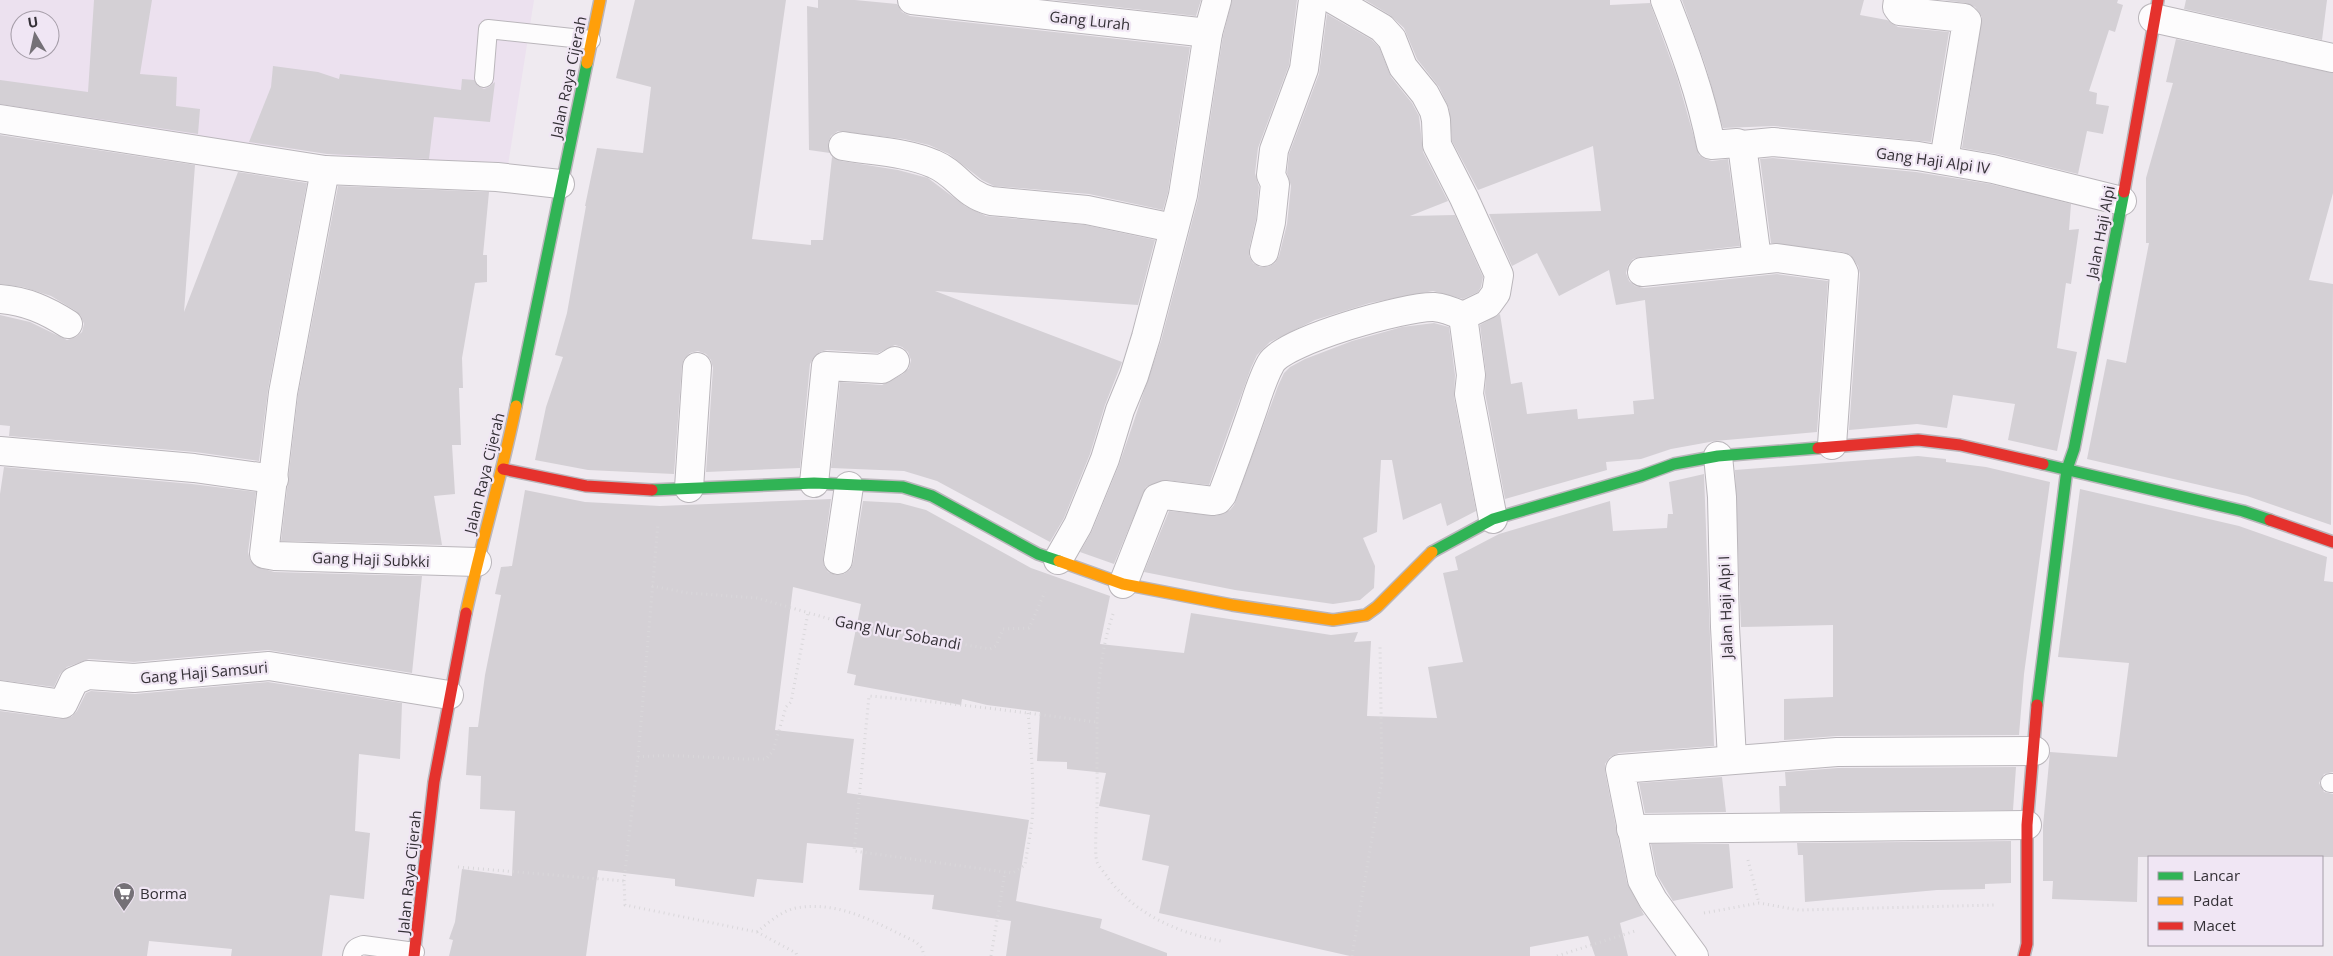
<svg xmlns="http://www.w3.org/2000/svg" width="2333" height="956" font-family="'Open Sans',sans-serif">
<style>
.built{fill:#ece1ef;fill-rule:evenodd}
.building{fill:#d4d0d5}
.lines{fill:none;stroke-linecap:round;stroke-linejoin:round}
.lane-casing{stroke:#bab6bb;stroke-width:20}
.street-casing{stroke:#bab6bb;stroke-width:30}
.fast-casing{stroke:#bab6bb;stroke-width:14}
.slow-casing{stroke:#bab6bb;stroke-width:14}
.jam-casing{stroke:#bab6bb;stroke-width:14}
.path{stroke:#d9d7da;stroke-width:3;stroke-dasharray:1 4;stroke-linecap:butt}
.lane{stroke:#fdfcfd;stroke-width:18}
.street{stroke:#fdfcfd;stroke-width:28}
.fast{stroke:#30b455;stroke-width:11}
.slow{stroke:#ff9f0a;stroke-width:11}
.jam{stroke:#e5322d;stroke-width:11}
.labels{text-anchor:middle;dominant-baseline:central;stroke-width:4.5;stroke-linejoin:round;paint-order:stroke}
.street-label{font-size:15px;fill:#343036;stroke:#f0e6f4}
.poi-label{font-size:15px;fill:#343036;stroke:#f0e6f4;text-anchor:start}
</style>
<rect width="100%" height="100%" fill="#efeaf0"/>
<!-- built -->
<path class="built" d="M 0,0 L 534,0 L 506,178 L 0,109 ZM 20,20 L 50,20 L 50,50 L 20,50 Z"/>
<!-- building -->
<g class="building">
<polygon points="94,0 152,0 140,74 177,77 176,106 200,109 198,134 0,104 0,80 88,92"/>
<polygon points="635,0 786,0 752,239 811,245 811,240 823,240 832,157 841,161 898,170 928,178 965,206 986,216 1085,225 1155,240 1138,305 935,291 1122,362 1105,405 1090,454 1064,518 1050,542 937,481 904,471 831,468 840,382 882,385 903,374 909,368 911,360 908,352 902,347 895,345 878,353 827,350 820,352 814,357 810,364 800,468 706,472 713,368 711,360 706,354 698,351 690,353 684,359 682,365 674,474 588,470 535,460 546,407 563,357 555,355 567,313 586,206 585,206 597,148 643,153 651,87 616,78"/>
<polygon points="818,0 855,0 897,4 902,12 910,16 1190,47 1168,192 1163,210 1089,194 994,186 982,180 949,154 929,145 904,139 838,131 831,136 828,143 830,153 809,150 807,6 818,8"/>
<polygon points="1053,0 1201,0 1196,16"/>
<polygon points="1232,0 1297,0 1289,65 1258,148 1255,173 1259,187 1256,219 1249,249 1249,256 1253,263 1260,267 1268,267 1275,263 1279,256 1287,224 1291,186 1287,173 1289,154 1319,74 1327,14 1372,40 1379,47 1391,77 1412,103 1419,116 1423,152 1448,201 1410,216 1455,215 1483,277 1481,287 1478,292 1463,299 1433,291 1370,303 1315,320 1270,342 1257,355 1251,368 1209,485 1166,480 1146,487 1114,564 1080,552 1092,531 1119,465 1161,341 1198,199 1223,36"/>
<polygon points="1365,0 1610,0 1610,5 1650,3 1677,77 1699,155 1705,159 1712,161 1728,159 1740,246 1640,257 1633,259 1628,265 1626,273 1629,281 1635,286 1644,288 1777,274 1828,281 1817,432 1715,441 1671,449 1641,459 1606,462 1607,470 1505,499 1485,393 1486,373 1480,325 1500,314 1511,384 1522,382 1527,414 1577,409 1578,419 1634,414 1633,401 1654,399 1645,300 1616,305 1609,270 1559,296 1537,253 1512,266 1489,214 1601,211 1593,146 1478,190 1452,141 1449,108 1439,87 1417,59 1404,28 1390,15"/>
<polygon points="1682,0 1864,0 1860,15 1887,20 1898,27 1949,32 1931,142 1774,126 1723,128 1706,67"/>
<polygon points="1943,0 2118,0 2117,3 2123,5 2115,32 2109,30 2089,91 2097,93 2096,104 2109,106 2103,134 2087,131 2078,174 1997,154 1962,148 1982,17 1975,7 1966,3"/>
<polygon points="2186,0 2327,0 2322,40 2184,9"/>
<polygon points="2176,39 2333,73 2333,193 2309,280 2333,284 2331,525 2247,496 2087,459 2107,359 2126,363 2149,243 2146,243 2146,178 2173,83 2166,82"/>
<polygon points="273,66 318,72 339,79 340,74 461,90 462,79 474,80 478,86 484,89 489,87 495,82 490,122 434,117 429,159 327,154 249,142 271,87"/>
<polygon points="0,135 195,165 184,312 238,172 307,183 268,390 259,461 195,452 9,436 10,426 0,425 0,315 30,322 67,340 76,337 82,332 84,324 81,316 76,311 51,296 23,287 0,284"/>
<polygon points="1773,158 1916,172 1990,184 2071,204 2069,230 2079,229 2071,284 2066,283 2057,348 2077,352 2057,451 2008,440 2015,404 1953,395 1947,428 1917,424 1849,430 1860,274 1858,266 1850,255 1843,252 1771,243 1760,159"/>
<polygon points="338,186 489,192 483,255 487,255 487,282 475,283 462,358 463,388 459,388 461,445 452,445 455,494 434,496 442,545 281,541 298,395"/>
<polygon points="1434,323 1449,327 1455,375 1454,397 1476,511 1447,526 1441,503 1403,520 1392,460 1381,460 1377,532 1363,538 1375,566 1374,588 1360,600 1333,604 1235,590 1144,572 1169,511 1216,516 1230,510 1234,505 1278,386 1284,373 1290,367 1305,359 1352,341 1402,327"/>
<polygon points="1918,456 1946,459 1946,462 1986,467 2050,482 2024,674 2019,735 1837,736 1784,740 1784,699 1833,697 1833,625 1741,627 1735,470"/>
<polygon points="4,467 192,484 256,492 248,552 250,560 255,566 274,572 422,576 412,673 268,650 134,662 89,659 67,667 60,674 54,687 0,680 0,494"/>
<polygon points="1704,474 1714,746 1619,753 1610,757 1605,764 1605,772 1627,883 1644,915 1620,923 1628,956 1595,956 1588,936 1530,947 1530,956 1350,956 1159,913 1169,866 1142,860 1150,815 1099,806 1106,773 1067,769 1067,762 1037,761 1040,712 987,705 962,699 961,705 854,685 856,675 847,673 861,604 793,587 775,730 854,739 847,793 1029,820 1016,901 1102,919 1100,928 1167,953 1167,956 1006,956 1011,921 932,909 934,895 859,890 863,848 807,843 803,883 757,879 754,897 675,886 675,879 598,870 586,956 449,956 453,940 449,939 455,922 462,869 512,876 515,811 480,809 481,776 466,775 469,727 478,727 485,675 501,595 495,594 501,567 512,566 525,490 585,502 660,506 831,499 823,558 824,566 828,572 836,575 844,574 850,570 853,563 863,501 900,503 926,510 1031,568 1110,596 1100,644 1184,653 1191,613 1331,635 1358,632 1354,642 1371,641 1367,716 1437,718 1428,667 1463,662 1443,573 1458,570 1455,557 1499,534 1610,501 1613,531 1667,528 1668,514 1673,514 1669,482"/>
<polygon points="2080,489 2239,526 2327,557 2324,581 2333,582 2333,772 2324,774 2319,783 2324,792 2333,794 2333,857 2138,857 2137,902 2052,899 2053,881 2043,881 2043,826 2050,752 2117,757 2129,663 2058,657"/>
<polygon points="268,682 402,703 400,759 359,754 355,831 370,833 364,899 330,895 322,956 231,956 232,949 149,941 147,956 0,956 0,711 61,719 71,717 77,711 86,693 91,691 135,694"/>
<polygon points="2016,767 2013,810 1780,812 1779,786 1786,786 1785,772 1838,768"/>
<polygon points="1722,777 1726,812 1645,813 1639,783"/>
<polygon points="2011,841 2011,883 1985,884 1985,889 1937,890 1805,902 1803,855 1798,855 1797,843"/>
<polygon points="1651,844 1729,844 1733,888 1673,901 1657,875"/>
</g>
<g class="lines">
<!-- lane casing -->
<g class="lane-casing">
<g id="lane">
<polyline points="484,78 488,29 591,40"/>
<polyline points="2330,783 2333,783"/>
<path d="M 352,956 C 353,949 356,947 363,945 L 415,952"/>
</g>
</g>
<!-- street casing -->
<g class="street-casing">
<g id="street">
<polyline points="912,0 1208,33"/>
<polyline points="1334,0 1382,28 1392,39 1403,67 1425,94 1434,111 1436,120 1437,145 1464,198 1499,275 1496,293 1488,304 1463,316 1471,375 1469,394 1493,519"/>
<path d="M 1665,0 C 1684,48 1701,95 1711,145 L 1737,143 L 1742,145 L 1757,259"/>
<polyline points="1898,0 1897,7 1900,11 1964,18 1967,21 1944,160"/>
<polyline points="2153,18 2333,58"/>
<polyline points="0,119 325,170 497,177 560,184"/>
<polyline points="1742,145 1773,142 1918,156 1993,169 2122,201"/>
<path d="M 843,146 C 872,151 907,152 934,164 C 958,174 963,194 991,201 L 1087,210 L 1173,228"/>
<polyline points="325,170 283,393 264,554 275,556 477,562"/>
<polyline points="1264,252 1271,222 1275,184 1271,175 1274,150 1304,69 1313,0"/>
<polyline points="1642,272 1777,258 1841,267 1844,273 1832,445"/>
<path d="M 0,299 C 26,301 46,310 68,324"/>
<polyline points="0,451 194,468 274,479"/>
<polyline points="1718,456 1722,497 1725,627 1732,759"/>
<polyline points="814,483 826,366 882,369 895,361"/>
<polyline points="689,488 697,367"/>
<polyline points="838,560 849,486"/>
<polyline points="1058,560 1078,525 1105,459 1120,410 1134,376 1146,337 1183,195 1208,33 1217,0"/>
<path d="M 1123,584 L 1157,498 L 1165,495 L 1213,501 L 1218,500 L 1222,495 C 1233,466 1243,438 1253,409 C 1258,394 1263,377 1271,363 C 1285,340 1406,306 1434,307 C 1445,308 1454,312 1463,316"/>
<polyline points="0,695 63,704 74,681 88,675 134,678 269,666 449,695"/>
<polyline points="1631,829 2027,825"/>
<polyline points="1694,956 1653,900 1642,880 1620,769 1837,752 2035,751"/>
</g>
</g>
<!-- fast casing -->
<g class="fast-casing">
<g id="fast">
<polyline points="516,406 587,63"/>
<polyline points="2043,464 2243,511 2270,520"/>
<polyline points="652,490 814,483 903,487 932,496 1038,554 1059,561"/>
<polyline points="1432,552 1493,519 1641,476 1674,464 1718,456 1818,448"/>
<polyline points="2037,705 2067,469 2074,449 2124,192"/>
</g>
</g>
<!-- slow casing -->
<g class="slow-casing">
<g id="slow">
<polyline points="587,63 600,0"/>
<polyline points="1059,561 1123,584 1232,605 1333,620 1366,615 1377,607 1432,552"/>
<path d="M 466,613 C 481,543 502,475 516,406"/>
</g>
</g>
<!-- jam casing -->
<g class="jam-casing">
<g id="jam">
<polyline points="2124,192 2158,0"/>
<polyline points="1818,448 1918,440 1960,445 2043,464"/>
<polyline points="503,469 586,486 652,490"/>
<polyline points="2270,520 2333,542"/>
<polyline points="414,956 434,782 466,613"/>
<polyline points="2024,956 2027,944 2027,825 2037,705"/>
</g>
</g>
<!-- path -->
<g class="path">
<polyline points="652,586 688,593 757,598 858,627 990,649 996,646 1003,629 1029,628 1045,592"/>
<path d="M 1113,614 C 1092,675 1098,742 1097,805 C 1097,818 1094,852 1097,862 C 1099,867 1105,873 1108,878 C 1135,914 1178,933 1221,941"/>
<path d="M 1028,713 C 1031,743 1033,773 1033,803 C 1033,823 1028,845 1025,865 L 1013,873 L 1005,872 L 854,851 L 869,696 C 945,702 1021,712 1096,722"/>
<path d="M 638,757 C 680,753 723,760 766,759 L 773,751 L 786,707 L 791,702 L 808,613"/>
<polyline points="1748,860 1759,903"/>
<polyline points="458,867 624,881 625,905 757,932 796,953 797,956"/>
<polyline points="624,881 638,757 658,523"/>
<polyline points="1704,913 1759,903 1799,910 1994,905"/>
<path d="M 757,932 C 768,923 781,911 796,908 C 840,900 878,924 916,942 L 922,948 L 924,956"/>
<polyline points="991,956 1005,872"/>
<polyline points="1352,956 1382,779 1380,644"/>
<polyline points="1557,956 1635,931"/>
</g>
<!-- lane -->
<use href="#lane" class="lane"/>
<!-- street -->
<use href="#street" class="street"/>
<!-- fast -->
<use href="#fast" class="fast"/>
<!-- slow -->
<use href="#slow" class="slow"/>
<!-- jam -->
<use href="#jam" class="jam"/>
</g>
<!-- icons -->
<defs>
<g id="supermarket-pin" transform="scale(1.125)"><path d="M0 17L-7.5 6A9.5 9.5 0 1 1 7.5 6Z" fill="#757177" stroke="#f0e6f4"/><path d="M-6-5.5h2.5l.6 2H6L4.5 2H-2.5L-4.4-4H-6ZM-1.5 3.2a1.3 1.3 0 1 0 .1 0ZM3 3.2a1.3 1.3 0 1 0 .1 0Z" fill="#fff"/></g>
</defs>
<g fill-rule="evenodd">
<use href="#supermarket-pin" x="124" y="893"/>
</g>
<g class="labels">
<!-- street labels -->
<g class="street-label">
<text transform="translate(1090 20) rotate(6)">Gang Lurah</text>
<text transform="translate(568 77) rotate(-78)">Jalan Raya Cijerah</text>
<text transform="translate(1933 160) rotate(8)">Gang Haji Alpi IV</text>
<text transform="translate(2100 232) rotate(-79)">Jalan Haji Alpi</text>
<text transform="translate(484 473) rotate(-76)">Jalan Raya Cijerah</text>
<text transform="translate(371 559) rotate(2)">Gang Haji Subkki</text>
<text transform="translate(1725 607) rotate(-92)">Jalan Haji Alpi I</text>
<text transform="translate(898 632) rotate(11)">Gang Nur Sobandi</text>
<text transform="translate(204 672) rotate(-5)">Gang Haji Samsuri</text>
<text transform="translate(409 872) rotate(-84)">Jalan Raya Cijerah</text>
</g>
<!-- poi labels -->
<g class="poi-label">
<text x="140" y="893">Borma</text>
</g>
</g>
<!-- legend -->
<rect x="2148" y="856" width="175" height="90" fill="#f0e6f4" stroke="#a59da8"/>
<rect x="2158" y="872" width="25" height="8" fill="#30b455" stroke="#a59da8"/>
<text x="2193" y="881" font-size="15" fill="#343036">Lancar</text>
<rect x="2158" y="897" width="25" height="8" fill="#ff9f0a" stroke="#a59da8"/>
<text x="2193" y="906" font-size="15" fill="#343036">Padat</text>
<rect x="2158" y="922" width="25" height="8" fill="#e5322d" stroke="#a59da8"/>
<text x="2193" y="931" font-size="15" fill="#343036">Macet</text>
<!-- north arrow -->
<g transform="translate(35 35) rotate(351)"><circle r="24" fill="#f0e6f4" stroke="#a59da8"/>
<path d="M0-4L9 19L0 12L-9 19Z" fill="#757177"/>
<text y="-8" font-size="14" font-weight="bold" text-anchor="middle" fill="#343036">U</text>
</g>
</svg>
